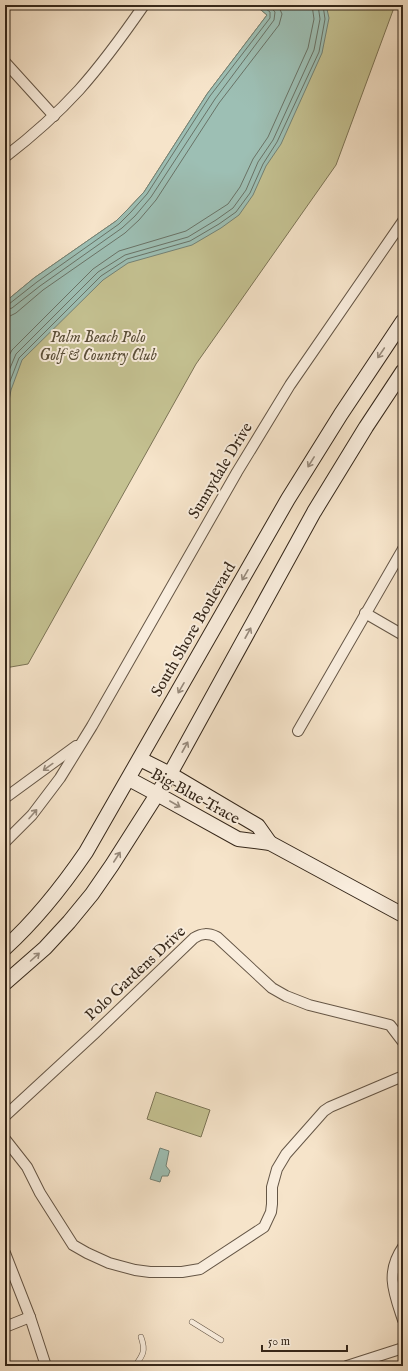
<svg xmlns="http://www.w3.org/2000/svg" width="408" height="1371" font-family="'IM FELL English',serif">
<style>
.green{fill:#c4c191;stroke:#7c7456}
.water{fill:#9dbfb4;stroke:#738276}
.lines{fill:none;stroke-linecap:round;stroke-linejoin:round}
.shore{stroke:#697367;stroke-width:1}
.lane-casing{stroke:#655646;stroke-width:6}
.street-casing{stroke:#655646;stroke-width:12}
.secondary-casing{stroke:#35271a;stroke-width:16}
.lane{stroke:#f9eddd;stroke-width:5}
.street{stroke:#f9eddd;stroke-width:10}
.secondary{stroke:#f9eddd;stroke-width:14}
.oneway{stroke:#978a7c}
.labels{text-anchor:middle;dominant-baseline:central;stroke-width:4;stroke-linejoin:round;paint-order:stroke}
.park-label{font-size:16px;font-style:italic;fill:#594e38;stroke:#f9eddd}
.street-label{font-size:16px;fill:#35271a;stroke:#f9eddd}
</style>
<rect width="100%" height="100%" fill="#f6e4ca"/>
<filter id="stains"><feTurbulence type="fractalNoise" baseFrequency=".005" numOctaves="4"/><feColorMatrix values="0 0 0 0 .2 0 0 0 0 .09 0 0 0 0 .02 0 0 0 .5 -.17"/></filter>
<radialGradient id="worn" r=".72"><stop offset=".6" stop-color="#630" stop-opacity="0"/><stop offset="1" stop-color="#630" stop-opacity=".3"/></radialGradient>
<!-- green -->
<g class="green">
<polygon points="255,5 395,5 336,165 196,364 28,664 5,668 5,302 34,278 116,221 128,209 144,192 207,94 267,15"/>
<polygon points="156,1092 210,1110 201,1137 147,1119"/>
</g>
<!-- water -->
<g class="water">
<polygon points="255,5 326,5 329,18 322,53 281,144 266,166 253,195 239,215 221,228 192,245 128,263 103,280 22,360 11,390 5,422 5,302 34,278 116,221 128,209 144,192 207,94 267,15"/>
<polygon points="160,1148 169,1151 166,1166 170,1171 168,1176 162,1176 160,1182 150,1179"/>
</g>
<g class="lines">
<!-- shore -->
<g class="shore">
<polyline points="5,305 9,304 37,282 119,224 131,212 147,194 210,96 270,18 270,12 261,5"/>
<polyline points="5,310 12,308 40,286 122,228 135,216 151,197 215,99 274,20 275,12 269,5"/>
<polyline points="5,316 10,316 16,313 43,290 125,233 139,220 156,200 219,103 279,25 282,14 278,5"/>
<polyline points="5,363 12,350 93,269 119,251 186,231 228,204 240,187 253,159 268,137 308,48 314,19 312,5"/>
<polyline points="5,380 16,354 98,272 125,255 188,237 216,220 233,208 246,190 258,162 273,140 314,50 320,19 318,5"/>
<polyline points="5,400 7,389 19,358 101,276 127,259 190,241 219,224 236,212 250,193 263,164 277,142 319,52 325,19 323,5"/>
</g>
<!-- lane casing -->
<g class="lane-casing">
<g id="lane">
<polyline points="192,1322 221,1340"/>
<path d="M 135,1366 C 143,1355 146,1351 141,1337"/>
</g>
</g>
<!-- street casing -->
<g class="street-casing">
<g id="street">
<polyline points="5,62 54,116"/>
<path d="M 5,157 C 31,137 57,114 79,90 C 103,63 124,34 144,5"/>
<polyline points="365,613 403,635"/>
<polyline points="298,731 403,549"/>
<polyline points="5,798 76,746"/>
<polyline points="5,842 32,815 60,778 92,726 237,472 290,385 403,221"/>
<path d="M 5,1116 L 95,1033 L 194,938 C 202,933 208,933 217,937 L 272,988 L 286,996 L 309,1005 L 390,1025 L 403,1042"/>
<polyline points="5,1139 27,1167 40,1193 73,1245 87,1253 109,1263 135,1270 150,1272 182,1272 200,1269 264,1227 271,1212 272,1204 272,1187 277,1169 286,1154 324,1111 330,1107 403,1076"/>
<path d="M 403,1247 C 385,1273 394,1293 403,1320"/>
<polyline points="5,1253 30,1317 46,1366"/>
<polyline points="5,1327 30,1317"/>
<polyline points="347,1366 403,1348"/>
</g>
</g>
<!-- secondary casing -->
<g class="secondary-casing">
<g id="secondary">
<polyline points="140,759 170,774 258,826 270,843"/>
<polyline points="129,779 157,794 238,839 270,843 403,915"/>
<path d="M 5,948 C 37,919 62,887 86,852 L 288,499 L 341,414 L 403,321"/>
<polyline points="5,983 45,948 69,922 92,894 112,865 170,774 314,512 366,427 403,371"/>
</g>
</g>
<!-- lane -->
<use href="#lane" class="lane"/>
<!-- street -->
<use href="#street" class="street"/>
<!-- secondary -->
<use href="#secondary" class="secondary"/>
</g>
<!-- one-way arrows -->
<defs><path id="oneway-shaft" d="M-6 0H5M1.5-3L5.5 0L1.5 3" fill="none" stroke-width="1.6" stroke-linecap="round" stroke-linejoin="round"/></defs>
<g class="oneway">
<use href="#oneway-shaft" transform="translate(381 353) rotate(124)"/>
<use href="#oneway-shaft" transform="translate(311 462) rotate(122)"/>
<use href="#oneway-shaft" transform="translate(245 575) rotate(120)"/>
<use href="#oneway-shaft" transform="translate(248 633) rotate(-61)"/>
<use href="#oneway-shaft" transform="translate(181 688) rotate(120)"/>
<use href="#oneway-shaft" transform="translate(185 747) rotate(-61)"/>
<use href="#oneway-shaft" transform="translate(48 767) rotate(144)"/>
<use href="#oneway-shaft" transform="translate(175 804) rotate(30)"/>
<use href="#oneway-shaft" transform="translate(33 814) rotate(-49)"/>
<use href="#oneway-shaft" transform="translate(117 857) rotate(-57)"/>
<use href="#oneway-shaft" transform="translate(35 957) rotate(-42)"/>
</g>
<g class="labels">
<!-- park labels -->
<g class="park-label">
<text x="98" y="338">Palm Beach Polo<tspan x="98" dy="18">Golf &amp; Country Club</tspan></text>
</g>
<!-- street labels -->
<g class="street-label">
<text transform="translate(221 471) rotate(-59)">Sunnydale Drive</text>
<text transform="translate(194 630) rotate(-60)">South Shore Boulevard</text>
<text transform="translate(195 797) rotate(29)">Big Blue Trace</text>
<text transform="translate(136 974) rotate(-43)">Polo Gardens Drive</text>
</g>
</g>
<!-- margin -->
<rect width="408" height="1371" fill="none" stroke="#f6e4ca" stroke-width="20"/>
<rect x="6" y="6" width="396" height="1359" fill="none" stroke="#35271a" stroke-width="2"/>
<rect x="10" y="10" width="388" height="1351" fill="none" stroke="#35271a"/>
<!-- scale -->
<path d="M262 1345v6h85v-6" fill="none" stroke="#35271a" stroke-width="2"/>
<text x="268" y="1345" font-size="12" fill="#35271a" stroke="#f9eddd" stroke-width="3" paint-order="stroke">50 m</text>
<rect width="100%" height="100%" filter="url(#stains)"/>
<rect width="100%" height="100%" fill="url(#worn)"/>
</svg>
